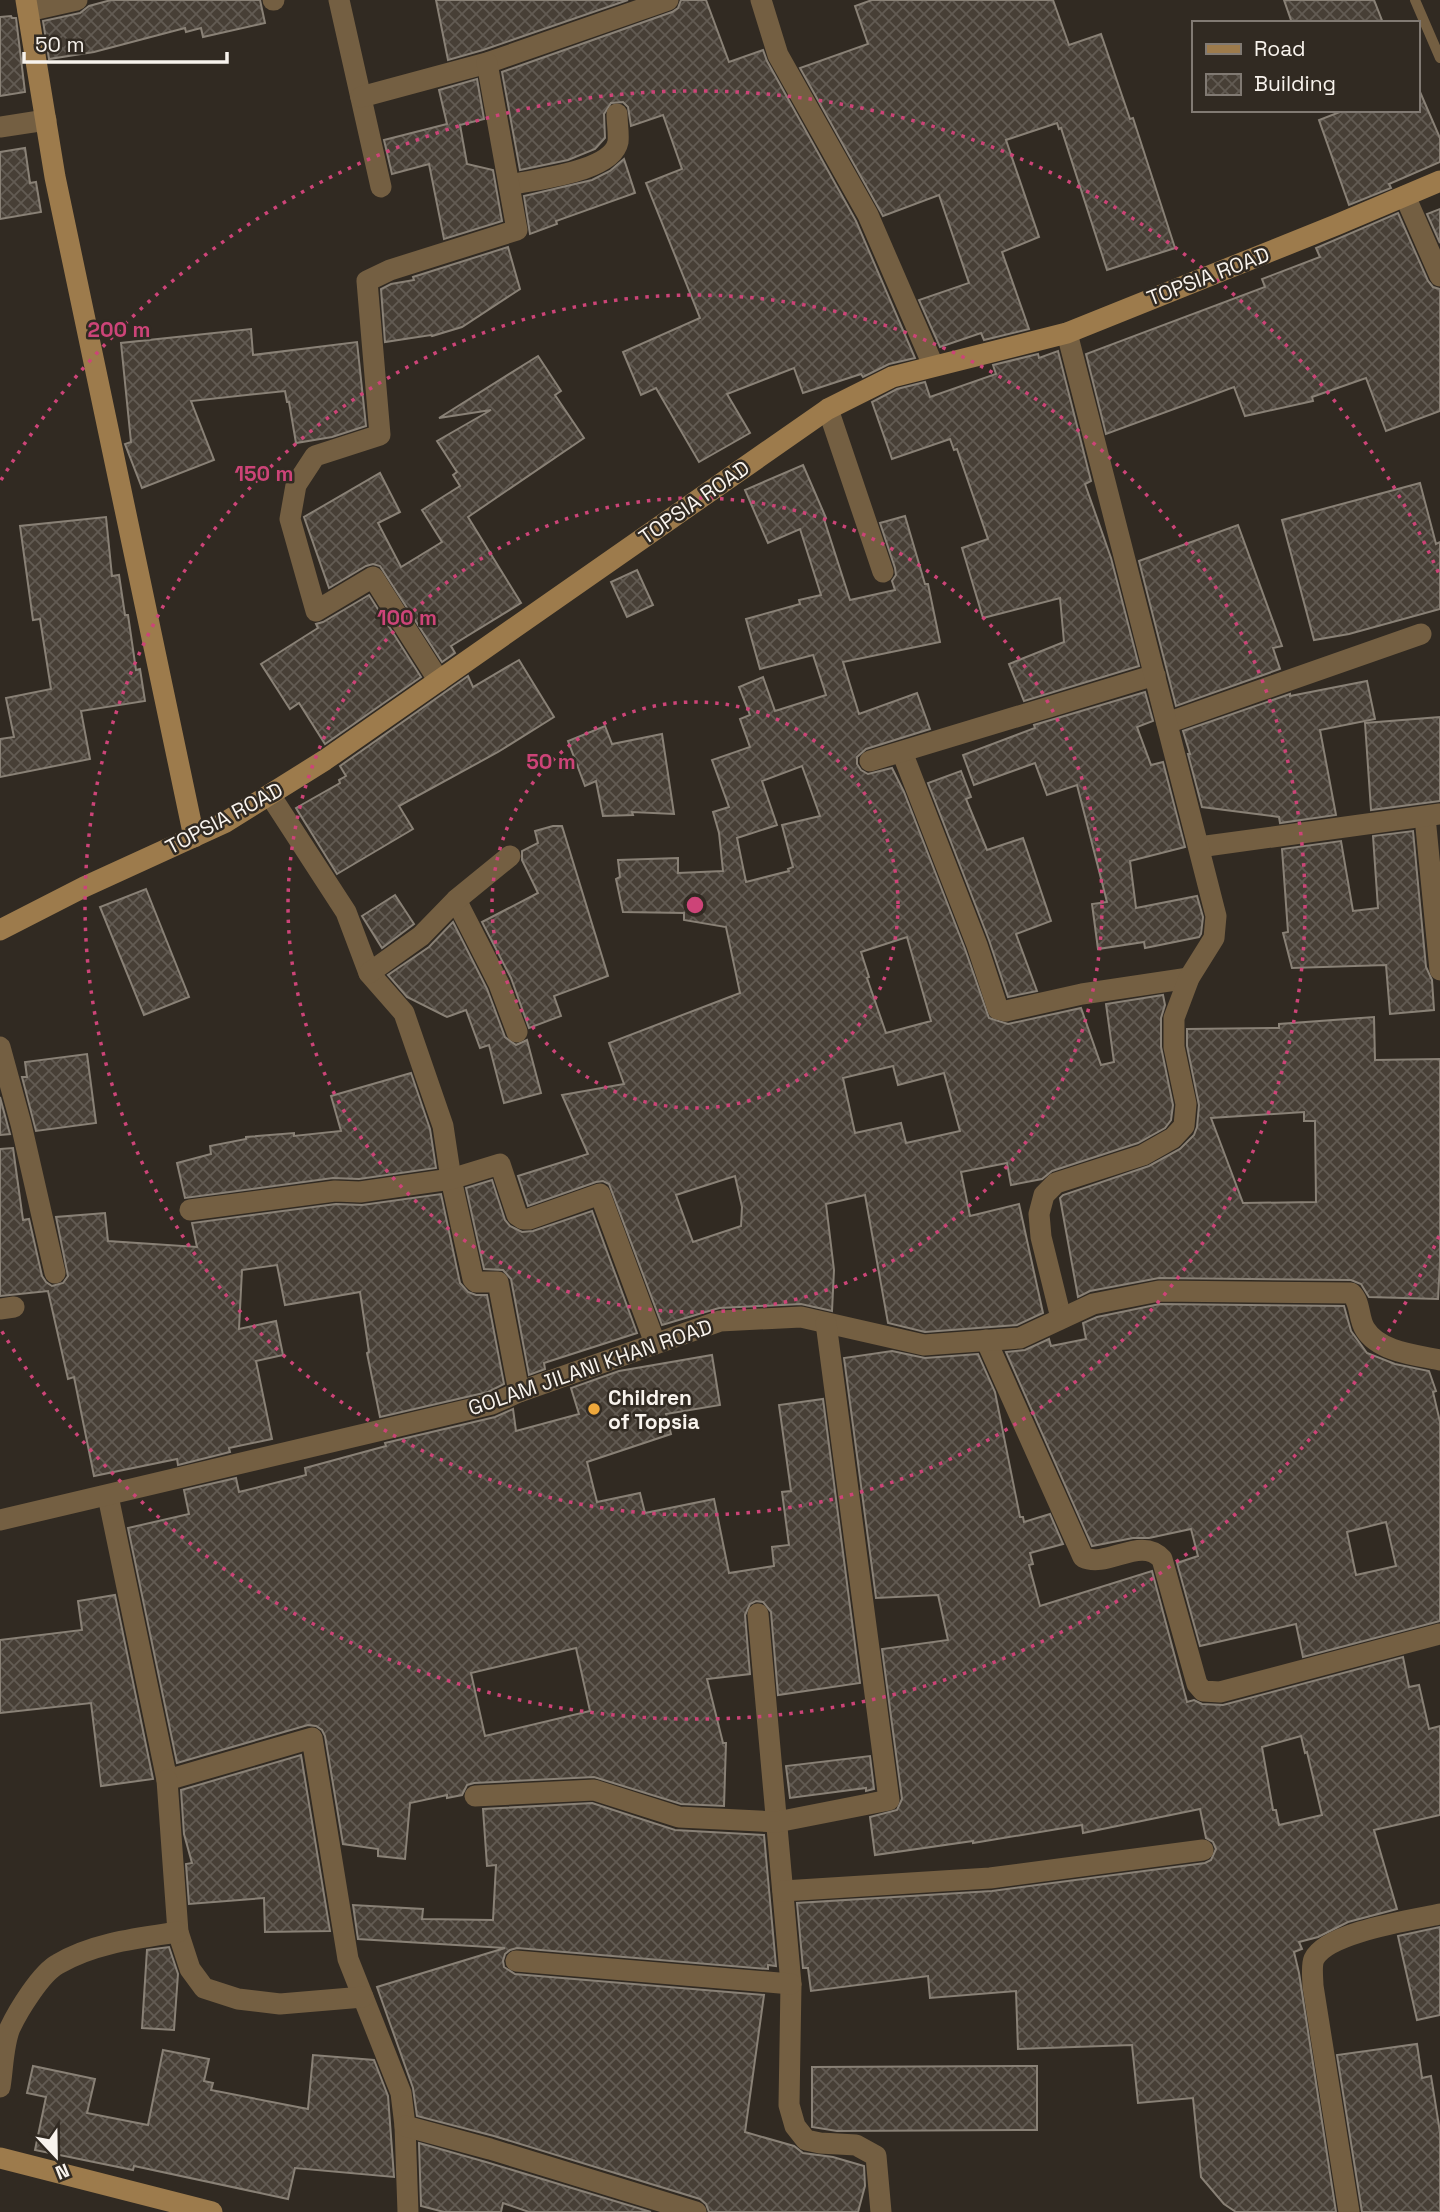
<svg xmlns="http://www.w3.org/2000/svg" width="1440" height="2212" font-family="'Space Grotesk',sans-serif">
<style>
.building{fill:url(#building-cross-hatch);stroke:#898176;stroke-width:2;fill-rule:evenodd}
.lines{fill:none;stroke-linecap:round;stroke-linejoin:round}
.lane{stroke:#745f42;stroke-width:10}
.street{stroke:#745f42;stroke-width:21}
.secondary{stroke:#9d7b4c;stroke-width:21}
.ring{fill:none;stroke:#cd4478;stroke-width:3.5;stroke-dasharray:3.5 7}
.poi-dot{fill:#eea83c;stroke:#312a22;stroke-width:2.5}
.labels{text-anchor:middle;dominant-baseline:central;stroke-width:5;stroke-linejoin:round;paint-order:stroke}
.street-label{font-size:21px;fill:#f8f3ed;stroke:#312a22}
.poi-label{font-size:21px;font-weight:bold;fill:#f8f3ed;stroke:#312a22;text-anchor:start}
.centre{fill:#cd4478;stroke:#312a22;stroke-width:3.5}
.ring-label{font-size:21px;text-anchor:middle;font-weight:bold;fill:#cd4478;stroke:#312a22;stroke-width:5;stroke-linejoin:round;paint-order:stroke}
</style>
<defs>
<pattern id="building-cross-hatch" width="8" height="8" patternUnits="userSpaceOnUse" patternTransform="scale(1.75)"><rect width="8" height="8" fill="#473f36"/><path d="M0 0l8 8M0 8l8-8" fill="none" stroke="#625b53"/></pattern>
</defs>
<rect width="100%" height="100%" fill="#312a22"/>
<!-- building -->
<g class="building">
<polygon points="111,0 260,0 265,23 203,37 201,28 186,32 185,28 94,52 49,59 43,21 80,13 89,6"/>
<polygon points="436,0 628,0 483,50 448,60"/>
<polygon points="681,0 706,0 729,62 763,50 767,61 856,221 915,358 889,364 863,377 861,374 803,393 794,368 727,394 750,433 699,462 656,388 641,395 623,352 700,318 646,183 682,169 663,115 631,126 628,107 623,102 611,103 604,114 605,138 595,149 568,160 520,170 502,72 672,12 678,8"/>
<polygon points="872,0 1053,0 1069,45 1101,34 1130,119 1133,118 1175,248 1107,270 1061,128 1059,129 1057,123 1006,140 1039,237 1002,252 1029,329 984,340 981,333 940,347 919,300 969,283 939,195 883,216 800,68 868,44 855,6"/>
<polygon points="1284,0 1374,0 1383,23 1292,23"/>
<polygon points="11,16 12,18 16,18 25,92 0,96 0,17"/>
<polygon points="477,79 484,119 460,125 467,164 493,170 502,221 444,239 429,164 392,174 384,140 447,124 439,90"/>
<polygon points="1417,85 1440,138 1440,162 1389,184 1391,188 1349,205 1319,120 1345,110 1417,110"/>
<polygon points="25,148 30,183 36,182 41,212 0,219 0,152"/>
<polygon points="624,159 635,193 556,221 557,224 530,234 524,196 592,180 610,171"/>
<polygon points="1440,209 1440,243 1427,214"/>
<polygon points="1398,213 1428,281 1433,287 1440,289 1440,411 1386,431 1366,378 1312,397 1313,401 1245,416 1234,387 1106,434 1086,354 1265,287 1262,279 1320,257 1316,248"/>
<polygon points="508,247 520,289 462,327 432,336 431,335 385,342 381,289 391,284 414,280 413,277"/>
<polygon points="251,329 253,355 357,342 366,426 332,437 296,443 289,402 287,402 285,391 191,401 214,460 142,488 125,444 131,442 121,343"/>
<polygon points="1058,351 1091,481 1085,484 1111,558 1139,666 1024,701 1009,664 1064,642 1060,598 983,618 962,548 988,539 957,449 954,450 950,439 892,459 872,402 897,389 925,382 930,397 996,374 993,365 1038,354 1039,358"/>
<polygon points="538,356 561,391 555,395 584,438 468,517 521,603 451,646 455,653 442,662 380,566 373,564 366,566 329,588 304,517 380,473 400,512 378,523 401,567 442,542 422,510 460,486 453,475 457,472 437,441 491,410 439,418"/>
<path d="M 803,465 L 826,518 L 824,519 L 850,600 L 895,590 L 892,581 L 896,575 L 895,568 L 880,523 L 905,516 L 925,584 L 928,584 L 940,642 L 843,662 L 859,714 L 917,693 L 930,729 L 866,749 L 857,757 L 857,764 L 861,770 L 868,774 L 892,768 L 904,792 L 965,949 L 989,1018 L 1008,1024 L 1081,1008 L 1101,1065 L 1114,1062 L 1106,1004 L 1163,995 L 1165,1005 L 1161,1018 L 1161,1047 L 1173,1105 L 1171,1120 L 1165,1128 L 1138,1143 L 1052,1171 L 1042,1179 L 1011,1185 L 1007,1163 L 961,1172 L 970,1216 L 1019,1204 L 1043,1313 L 1017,1325 L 925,1332 L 888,1323 L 865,1195 L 826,1204 L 834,1270 L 832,1311 L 801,1304 L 719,1308 L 662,1325 L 609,1184 L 603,1181 L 596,1182 L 528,1206 L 518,1176 L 588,1154 L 562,1095 L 624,1084 L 609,1043 L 740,993 L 726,927 L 684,920 L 684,913 L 623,912 L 616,879 L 620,877 L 618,860 L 678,858 L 678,873 L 723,871 L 719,833 L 713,812 L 729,807 L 712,760 L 750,747 L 740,719 L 750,715 L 739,687 L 763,677 L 775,711 L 826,695 L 813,655 L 760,669 L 746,619 L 800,604 L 799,600 L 821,595 L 800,529 L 768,543 L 745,490 ZM 802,766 L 820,816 L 782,825 L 793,867 L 788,869 L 789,871 L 746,882 L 737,838 L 777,825 L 762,781 ZM 907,937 L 931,1021 L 886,1033 L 867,978 L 869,977 L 861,952 ZM 893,1066 L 898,1085 L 944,1073 L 960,1131 L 906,1143 L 901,1123 L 855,1133 L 843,1078 ZM 735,1176 L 742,1207 L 741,1226 L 693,1242 L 676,1195 Z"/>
<polygon points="1420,483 1436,544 1440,542 1440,609 1349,634 1314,640 1282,520"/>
<polygon points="106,517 112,576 119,575 125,615 128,615 136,670 140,669 145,701 81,711 90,759 0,777 0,739 14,737 6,698 51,689 40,619 33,620 20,526"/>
<polygon points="1238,525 1282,646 1273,648 1280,669 1176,706 1139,561"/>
<polygon points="637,570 653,605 627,617 611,582"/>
<polygon points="369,595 421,677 325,744 299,703 290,709 261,664 318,628 316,624 323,622"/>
<polygon points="519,660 554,717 498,752 399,806 413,829 337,874 296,808 340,783 339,780 346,776 340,766 468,676 473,687"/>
<polygon points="1367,681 1375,719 1320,730 1336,815 1280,823 1279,817 1202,807 1188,754 1190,754 1183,731 1290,694 1290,696"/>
<polygon points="1145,692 1153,721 1137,727 1151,765 1163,762 1185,847 1130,861 1136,908 1197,896 1203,917 1201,934 1199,937 1145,948 1144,942 1098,949 1092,904 1107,902 1077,785 1047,795 1035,763 974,785 963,755 1035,728 1034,725"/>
<polygon points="1440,717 1440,801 1371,810 1365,723"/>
<polygon points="605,726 612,744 662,734 674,814 632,812 633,815 603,816 596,781 585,786 568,741"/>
<polygon points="961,771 971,797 966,799 987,850 1023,838 1051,921 1016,934 1037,991 1008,997 989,940 928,783"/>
<polygon points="553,826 562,826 608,976 554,996 561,1016 529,1028 511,978 482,922 538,893 522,860 522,851 538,843 535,831"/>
<polygon points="1413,831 1426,967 1432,980 1434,1010 1390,1014 1386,965 1292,968 1283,933 1288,932 1282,849 1341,841 1353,911 1378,908 1373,836"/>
<polygon points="146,889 189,997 144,1015 100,907"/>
<polygon points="395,895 414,924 382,948 362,916"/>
<polygon points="453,922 487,989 505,1037 516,1045 527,1040 541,1093 504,1103 489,1045 480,1048 466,1010 447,1017 407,997 388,975 429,947"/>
<path d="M 1374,1017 L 1375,1060 L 1440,1059 L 1440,1262 L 1438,1299 L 1369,1297 L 1361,1284 L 1351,1280 L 1159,1278 L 1090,1291 L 1078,1297 L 1060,1198 L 1063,1195 L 1149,1166 L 1180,1149 L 1194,1135 L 1197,1127 L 1199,1105 L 1187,1046 L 1187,1029 L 1279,1028 L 1279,1024 ZM 1304,1112 L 1304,1121 L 1315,1121 L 1316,1202 L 1243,1203 L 1211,1118 Z"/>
<polygon points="87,1054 96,1123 36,1131 22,1077 27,1077 25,1062"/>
<polygon points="411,1073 430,1129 436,1168 359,1179 333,1178 185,1198 177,1163 211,1154 210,1146 246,1139 246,1137 294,1133 294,1136 341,1131 331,1096"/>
<polygon points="0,1097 8,1127 10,1134 0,1135"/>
<polygon points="13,1148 23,1220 29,1219 42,1276 46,1282 52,1286 63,1283 68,1276 56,1217 105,1213 108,1241 197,1247 192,1223 336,1204 362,1205 441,1194 460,1283 468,1292 476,1295 487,1295 504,1384 488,1392 380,1417 367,1353 369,1352 360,1292 285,1305 277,1265 242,1270 239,1329 276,1321 283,1355 256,1361 272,1439 229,1448 230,1452 178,1465 177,1459 94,1476 74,1377 68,1379 48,1291 0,1296 0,1149"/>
<polygon points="492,1180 505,1220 510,1226 522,1232 533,1231 592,1211 637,1333 544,1363 545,1369 529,1375 511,1279 503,1270 484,1269 466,1188"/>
<path d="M 1160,1304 L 1344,1306 L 1351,1331 L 1367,1353 L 1395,1364 L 1429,1371 L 1436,1391 L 1433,1392 L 1440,1422 L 1440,1621 L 1303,1657 L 1296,1624 L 1200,1646 L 1177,1563 L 1198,1556 L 1191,1529 L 1149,1538 L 1133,1538 L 1092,1546 L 1006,1352 L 1025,1350 L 1049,1339 L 1051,1346 L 1086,1339 L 1083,1323 L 1097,1317 ZM 1386,1522 L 1396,1566 L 1356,1575 L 1347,1532 Z"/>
<path d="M 892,1351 L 925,1358 L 978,1354 L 995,1392 L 1020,1517 L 1023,1517 L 1024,1522 L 1050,1514 L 1063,1544 L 1030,1553 L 1033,1564 L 1029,1565 L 1040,1606 L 1152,1571 L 1187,1702 L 1194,1700 L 1202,1704 L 1223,1705 L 1403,1657 L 1409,1687 L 1419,1685 L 1429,1729 L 1440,1726 L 1440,1815 L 1374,1830 L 1397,1909 L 1348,1922 L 1318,1937 L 1299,1942 L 1302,1949 L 1294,1952 L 1299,1973 L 1336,2212 L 1236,2212 L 1224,2204 L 1201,2177 L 1193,2098 L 1138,2103 L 1132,2045 L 1018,2049 L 1016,1991 L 930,1998 L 928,1976 L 811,1991 L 808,1968 L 803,1968 L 797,1903 L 992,1891 L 1205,1863 L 1211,1860 L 1216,1849 L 1213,1842 L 1206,1838 L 1200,1809 L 1083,1833 L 1082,1825 L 973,1843 L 973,1841 L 875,1855 L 870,1817 L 897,1810 L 902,1799 L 882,1649 L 948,1640 L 938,1595 L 876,1598 L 844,1358 ZM 1301,1736 L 1305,1753 L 1307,1752 L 1322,1815 L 1279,1825 L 1276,1810 L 1273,1810 L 1262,1747 Z"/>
<path d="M 712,1355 L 720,1405 L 666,1414 L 671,1434 L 587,1462 L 597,1502 L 640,1493 L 645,1513 L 714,1499 L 729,1573 L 774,1566 L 772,1547 L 789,1545 L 782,1492 L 791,1491 L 779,1405 L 823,1399 L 860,1683 L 778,1695 L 771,1612 L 763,1602 L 756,1601 L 750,1604 L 745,1615 L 750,1674 L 707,1679 L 723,1743 L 726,1743 L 724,1806 L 681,1804 L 594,1777 L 474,1783 L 467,1785 L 462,1795 L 447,1798 L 447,1795 L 410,1803 L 405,1859 L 378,1856 L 378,1849 L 343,1844 L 325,1736 L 322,1730 L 316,1726 L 308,1725 L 177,1763 L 128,1528 L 189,1514 L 184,1490 L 236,1478 L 239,1492 L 306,1475 L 305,1468 L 386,1446 L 385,1443 L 495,1417 L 513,1409 L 516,1431 L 579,1414 L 571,1388 L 619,1371 ZM 576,1648 L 590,1711 L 485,1736 L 471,1673 Z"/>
<polygon points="115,1595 153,1779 101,1786 91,1703 0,1713 0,1640 82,1630 78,1601"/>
<polygon points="301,1755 330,1931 265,1932 264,1898 189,1904 186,1864 192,1863 184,1834 181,1790"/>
<polygon points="870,1756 874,1789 866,1791 866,1788 790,1798 786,1766"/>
<polygon points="592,1803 675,1830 764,1835 776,1966 768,1965 768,1969 517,1948 510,1950 505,1954 503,1961 504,1967 515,1974 764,1995 745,2132 794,2146 803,2153 833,2157 864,2166 865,2186 858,2212 709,2212 706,2204 700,2199 494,2136 417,2116 413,2088 377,1987 505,1948 358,1939 353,1905 423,1909 422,1919 493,1920 496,1865 487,1866 483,1809"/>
<polygon points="1440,1927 1440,2015 1417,2020 1398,1936"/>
<polygon points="169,1947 178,1974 174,2030 142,2028 147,1950"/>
<polygon points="1417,2044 1422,2078 1431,2076 1440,2132 1440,2212 1362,2212 1337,2055"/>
<polygon points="163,2050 209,2059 204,2081 213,2083 211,2090 308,2109 313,2055 374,2060 388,2096 394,2177 295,2168 288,2199 134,2166 133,2170 35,2150 46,2097 27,2093 33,2066 95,2079 87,2113 148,2125"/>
<polygon points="1037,2066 1037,2130 837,2131 812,2127 812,2067"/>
<polygon points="419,2143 486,2162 651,2212 529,2212 503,2203 501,2212 444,2212 421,2206"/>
</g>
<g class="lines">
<!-- lane -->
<polyline class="lane" points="1415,0 1440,58"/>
<!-- street -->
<g class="street">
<polyline points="273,0 274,0"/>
<polyline points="339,0 381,187"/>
<polyline points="761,0 778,55 868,215 933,365"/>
<polyline points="28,11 77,0"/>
<polyline points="361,97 487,63 668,0"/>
<polyline points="0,127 46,120"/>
<path d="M 510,185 C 536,179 612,172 618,142 C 619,133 617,123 617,114"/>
<polyline points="1405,196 1440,276"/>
<polyline points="828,409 883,572"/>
<polyline points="439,681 373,577 316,611 290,519 296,485 315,456 380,435 367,281 390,270 517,230 487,63"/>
<polyline points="1167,723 1421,634"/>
<polyline points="902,752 977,945 998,1009 1006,1011 1082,994 1189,978"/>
<polyline points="870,761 1155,675"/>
<polyline points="270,795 346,912 369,973 404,1013 443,1126 451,1179 473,1279 476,1282 498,1282 519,1392"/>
<polyline points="1425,817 1440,970"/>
<polyline points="1199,847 1440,814"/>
<polyline points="456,900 499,984 517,1032"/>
<polyline points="369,973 421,936 456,900 510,856"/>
<polyline points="0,1047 21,1124 55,1273"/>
<polyline points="190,1210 335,1191 360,1192 451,1179 500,1164 517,1215 523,1219 529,1219 600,1194 655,1343"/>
<polyline points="0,1309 14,1307"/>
<polyline points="1061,1318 1041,1237 1039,1214 1044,1195 1056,1183 1143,1155 1173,1138 1184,1126 1186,1104 1174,1047 1174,1018 1189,978 1214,938 1216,916 1067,333"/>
<path d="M 986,1340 L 1083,1557 C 1107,1569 1141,1535 1162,1559 L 1197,1684 L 1203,1691 L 1220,1692 L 1440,1634"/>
<polyline points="108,1496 167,1780 312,1738 348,1959 401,2093 405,2126 408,2212"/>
<path d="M 0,1520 L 492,1404 L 519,1392 L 720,1321 L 801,1317 L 924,1345 L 1020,1338 L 1093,1304 L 1159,1291 L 1351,1293 C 1361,1302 1358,1318 1365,1329 C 1379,1352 1416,1355 1440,1360"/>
<polyline points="758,1614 791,1984 789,2105 795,2126 806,2140 820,2143 856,2145 876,2156 881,2212"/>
<polyline points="167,1780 178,1932 190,1969 204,1988 238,1999 280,2004 363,1997"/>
<polyline points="475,1796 594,1790 679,1817 777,1822 889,1800 826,1323"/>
<polyline points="783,1891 990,1878 1203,1850"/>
<polyline points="516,1961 791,1984"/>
<path d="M 0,2087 C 3,2069 3,2045 10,2028 C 18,2011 41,1973 58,1964 C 93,1943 138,1938 178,1932"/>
<polyline points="405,2126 490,2149 696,2212"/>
<path d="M 1349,2212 L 1313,1986 C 1313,1979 1311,1966 1314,1959 C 1327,1932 1412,1920 1440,1914"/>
</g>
<!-- secondary -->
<g class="secondary">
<polyline points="26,0 55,177 194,837"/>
<polyline points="0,930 84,887 224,823 325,760 828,409 892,377 1067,333 1336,225 1440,181"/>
<polyline points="0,2158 212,2212"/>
</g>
</g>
<!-- distance rings -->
<g class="ring">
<circle cx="695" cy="905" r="203"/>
<circle cx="695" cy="905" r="407"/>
<circle cx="695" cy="905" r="610"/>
<path d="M1439 1236A814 814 0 0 1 1 1330M1 480A814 814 0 0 1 1439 574"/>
</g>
<!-- markers -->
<circle class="poi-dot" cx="594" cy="1409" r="7"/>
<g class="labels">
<!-- street labels -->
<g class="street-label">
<text transform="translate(1208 276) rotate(-21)">TOPSIA ROAD</text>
<text transform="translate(694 502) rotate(-35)">TOPSIA ROAD</text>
<text transform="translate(224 818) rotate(-28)">TOPSIA ROAD</text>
<text transform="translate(590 1367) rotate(-19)">GOLAM JILANI KHAN ROAD</text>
</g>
<!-- poi labels -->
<g class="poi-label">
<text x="608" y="1397">Children<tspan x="608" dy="24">of Topsia</tspan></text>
</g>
</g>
<circle cx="695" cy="905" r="10" class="centre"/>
<g class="ring-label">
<text x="119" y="337">200 m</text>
<text x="264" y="481">150 m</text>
<text x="407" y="625">100 m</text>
<text x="551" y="769">50 m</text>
</g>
<!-- legend -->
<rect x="1192" y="21" width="228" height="91" fill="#312a22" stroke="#817a73" stroke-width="2"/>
<rect x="1206" y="44" width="35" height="10" fill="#9d7b4c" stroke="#817a73" stroke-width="2"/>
<text x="1254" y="56" font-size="21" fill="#f8f3ed">Road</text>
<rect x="1206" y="74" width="35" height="21" fill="url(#building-cross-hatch)" stroke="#817a73" stroke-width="2"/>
<text x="1254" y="91" font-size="21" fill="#f8f3ed">Building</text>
<!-- north arrow -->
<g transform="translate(56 2156) rotate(158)" stroke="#312a22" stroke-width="5" paint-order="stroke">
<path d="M0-5L12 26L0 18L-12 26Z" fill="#f8f3ed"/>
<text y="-10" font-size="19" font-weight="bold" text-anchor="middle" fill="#f8f3ed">N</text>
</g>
<!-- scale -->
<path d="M24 52v10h203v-10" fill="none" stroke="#f8f3ed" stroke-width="3.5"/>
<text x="35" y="52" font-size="21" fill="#f8f3ed" stroke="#312a22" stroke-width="5" paint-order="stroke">50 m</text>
</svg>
